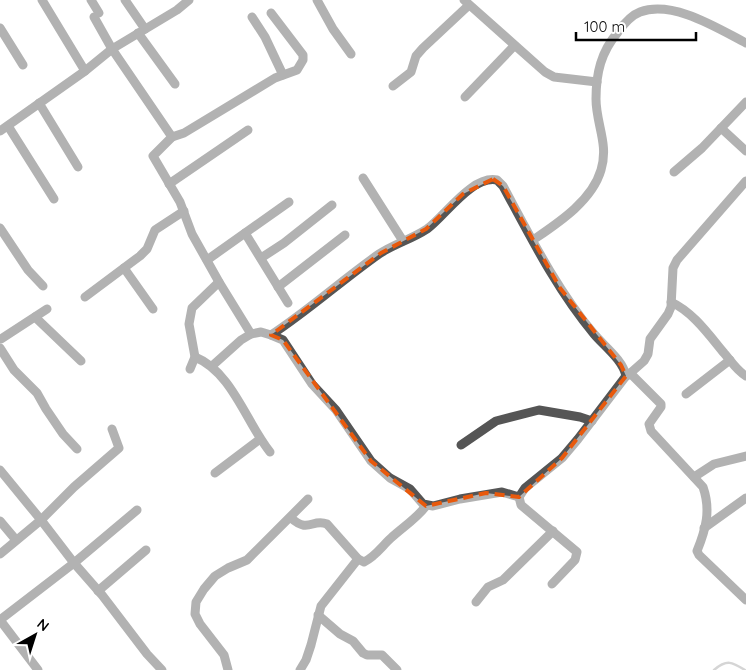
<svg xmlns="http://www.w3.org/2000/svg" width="746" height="670" font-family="Quicksand,sans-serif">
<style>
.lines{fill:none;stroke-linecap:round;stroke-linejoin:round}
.stream{stroke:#a3a3a3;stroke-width:2.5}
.street{stroke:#555;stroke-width:9}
.marked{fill:none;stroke:#e8590c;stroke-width:4;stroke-dasharray:10 6;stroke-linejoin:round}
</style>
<rect width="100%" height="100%" fill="#fff"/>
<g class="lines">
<!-- stream -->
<path class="stream" d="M 714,670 C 727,659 732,662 745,670"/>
<!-- street -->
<g class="street">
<polyline points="91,0 99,13"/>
<polyline points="125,0 145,29"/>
<polyline points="317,0 333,29 351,54"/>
<polyline points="464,0 545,72 554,77 597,82"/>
<polyline points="94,17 112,49 177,10 189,0"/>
<polyline points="252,17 265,37 283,75"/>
<polyline points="0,28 23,65"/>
<polyline points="138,33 175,84"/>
<polyline points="85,71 112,49 172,137 153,156 180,202 192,234 219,282 251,334"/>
<polyline points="393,86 411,72 416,56 423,48 469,5"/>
<polyline points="465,97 514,46"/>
<polyline points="39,103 78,167"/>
<polyline points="8,126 54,199"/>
<polyline points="721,128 746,151"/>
<polyline points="0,131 85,71 42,0"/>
<polyline points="172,137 184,133 275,78 297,70 303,60 303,55 271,13"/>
<polyline points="674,172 702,148 746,102"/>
<polyline points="363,178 403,241"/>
<polyline points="169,184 248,130"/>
<polyline points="0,228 28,270 43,286"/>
<polyline points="245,233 288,303"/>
<path d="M 533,240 C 558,223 592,201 601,170 C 609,144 596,124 596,99 C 596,73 601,52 618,32 C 623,25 632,15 640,12 C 673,0 717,28 746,43"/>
<polyline points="261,258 284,243 332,205"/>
<polyline points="207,260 289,202"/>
<polyline points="124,268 153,309"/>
<polyline points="278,287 345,235"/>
<polyline points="85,297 140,256 147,249 155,230 184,211"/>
<path d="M 671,302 C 693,312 709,335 724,353 C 731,361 737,371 746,376"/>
<polyline points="35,317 81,361"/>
<path d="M 271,335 C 309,310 342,280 379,254 C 394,244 412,239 427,229 C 445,216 472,175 497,180 L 503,186 C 530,236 557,290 594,334 C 604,346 623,360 626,376 L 578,439 L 562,458 L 525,488 L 519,497 L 521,505 L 577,552 L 575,560 L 552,584"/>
<polyline points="1,339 47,309"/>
<polyline points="0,348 14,370 37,393 46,409 63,434 77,449"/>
<path d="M 195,357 C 232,372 246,422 270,452"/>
<polyline points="212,366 241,340 251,334 261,332 271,335 283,340 312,384 336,410 371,461 390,478 410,489 423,504 433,506 460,499 502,492 519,497"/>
<polyline points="190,369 195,357 189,324 192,308 219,282"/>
<path d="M 630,373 L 661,404 L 661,407 L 649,424 L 651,431 L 703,487 C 711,510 706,529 697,551 L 699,555 L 746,600"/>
<polyline points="627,376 644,361 648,354 650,339 668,314 671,307 673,268 677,260 746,181"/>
<polyline points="686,394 730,360"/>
<polyline points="461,445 496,421 539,410 580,417 592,421"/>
<polyline points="0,470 41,520 74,563 102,595 147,654 162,670"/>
<polyline points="215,473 260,439"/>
<polyline points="694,477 714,464 746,456"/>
<path d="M 291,518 C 309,534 312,518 327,524 L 358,559 L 364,562 C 376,556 382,546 391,538 C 403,527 416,519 426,506"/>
<polyline points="0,521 16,540"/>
<polyline points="704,528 746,498"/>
<polyline points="0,554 41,520 74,487 119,448 112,429"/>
<polyline points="98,591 146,550"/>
<polyline points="476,602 488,587 503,580 553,531"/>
<polyline points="318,615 340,634 353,641 363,653 367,655 382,655 397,670"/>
<polyline points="38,670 0,620 74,563 137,510"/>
<polyline points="228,670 224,655 200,624 195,614 196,602 204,589 215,576 228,568 247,560 308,499"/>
<polyline points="300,670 306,660 311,645 321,606 358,559"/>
</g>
</g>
<!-- marked area -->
<path d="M0 0H746V670H0ZM 493,179 L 503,186 L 560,288 L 621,365 L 626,376 L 562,458 L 519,497 L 486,493 L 426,506 L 371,461 L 283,340 L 271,335 L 381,253 L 426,229 L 463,194 Z" fill="#fff" fill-opacity=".55" fill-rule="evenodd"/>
<path class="marked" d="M 493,179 L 503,186 L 560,288 L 621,365 L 626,376 L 562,458 L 519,497 L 486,493 L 426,506 L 371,461 L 283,340 L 271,335 L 381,253 L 426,229 L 463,194 Z"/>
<!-- north arrow -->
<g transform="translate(35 635) rotate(39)" stroke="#ffffff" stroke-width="4" paint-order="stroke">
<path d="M0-4L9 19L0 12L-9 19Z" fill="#000000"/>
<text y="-8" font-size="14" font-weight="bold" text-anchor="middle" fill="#000000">N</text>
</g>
<!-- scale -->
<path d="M576 32v8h120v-8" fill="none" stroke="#000000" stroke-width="2.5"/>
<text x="584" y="32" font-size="15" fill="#000000" stroke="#ffffff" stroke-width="4" paint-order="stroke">100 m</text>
</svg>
